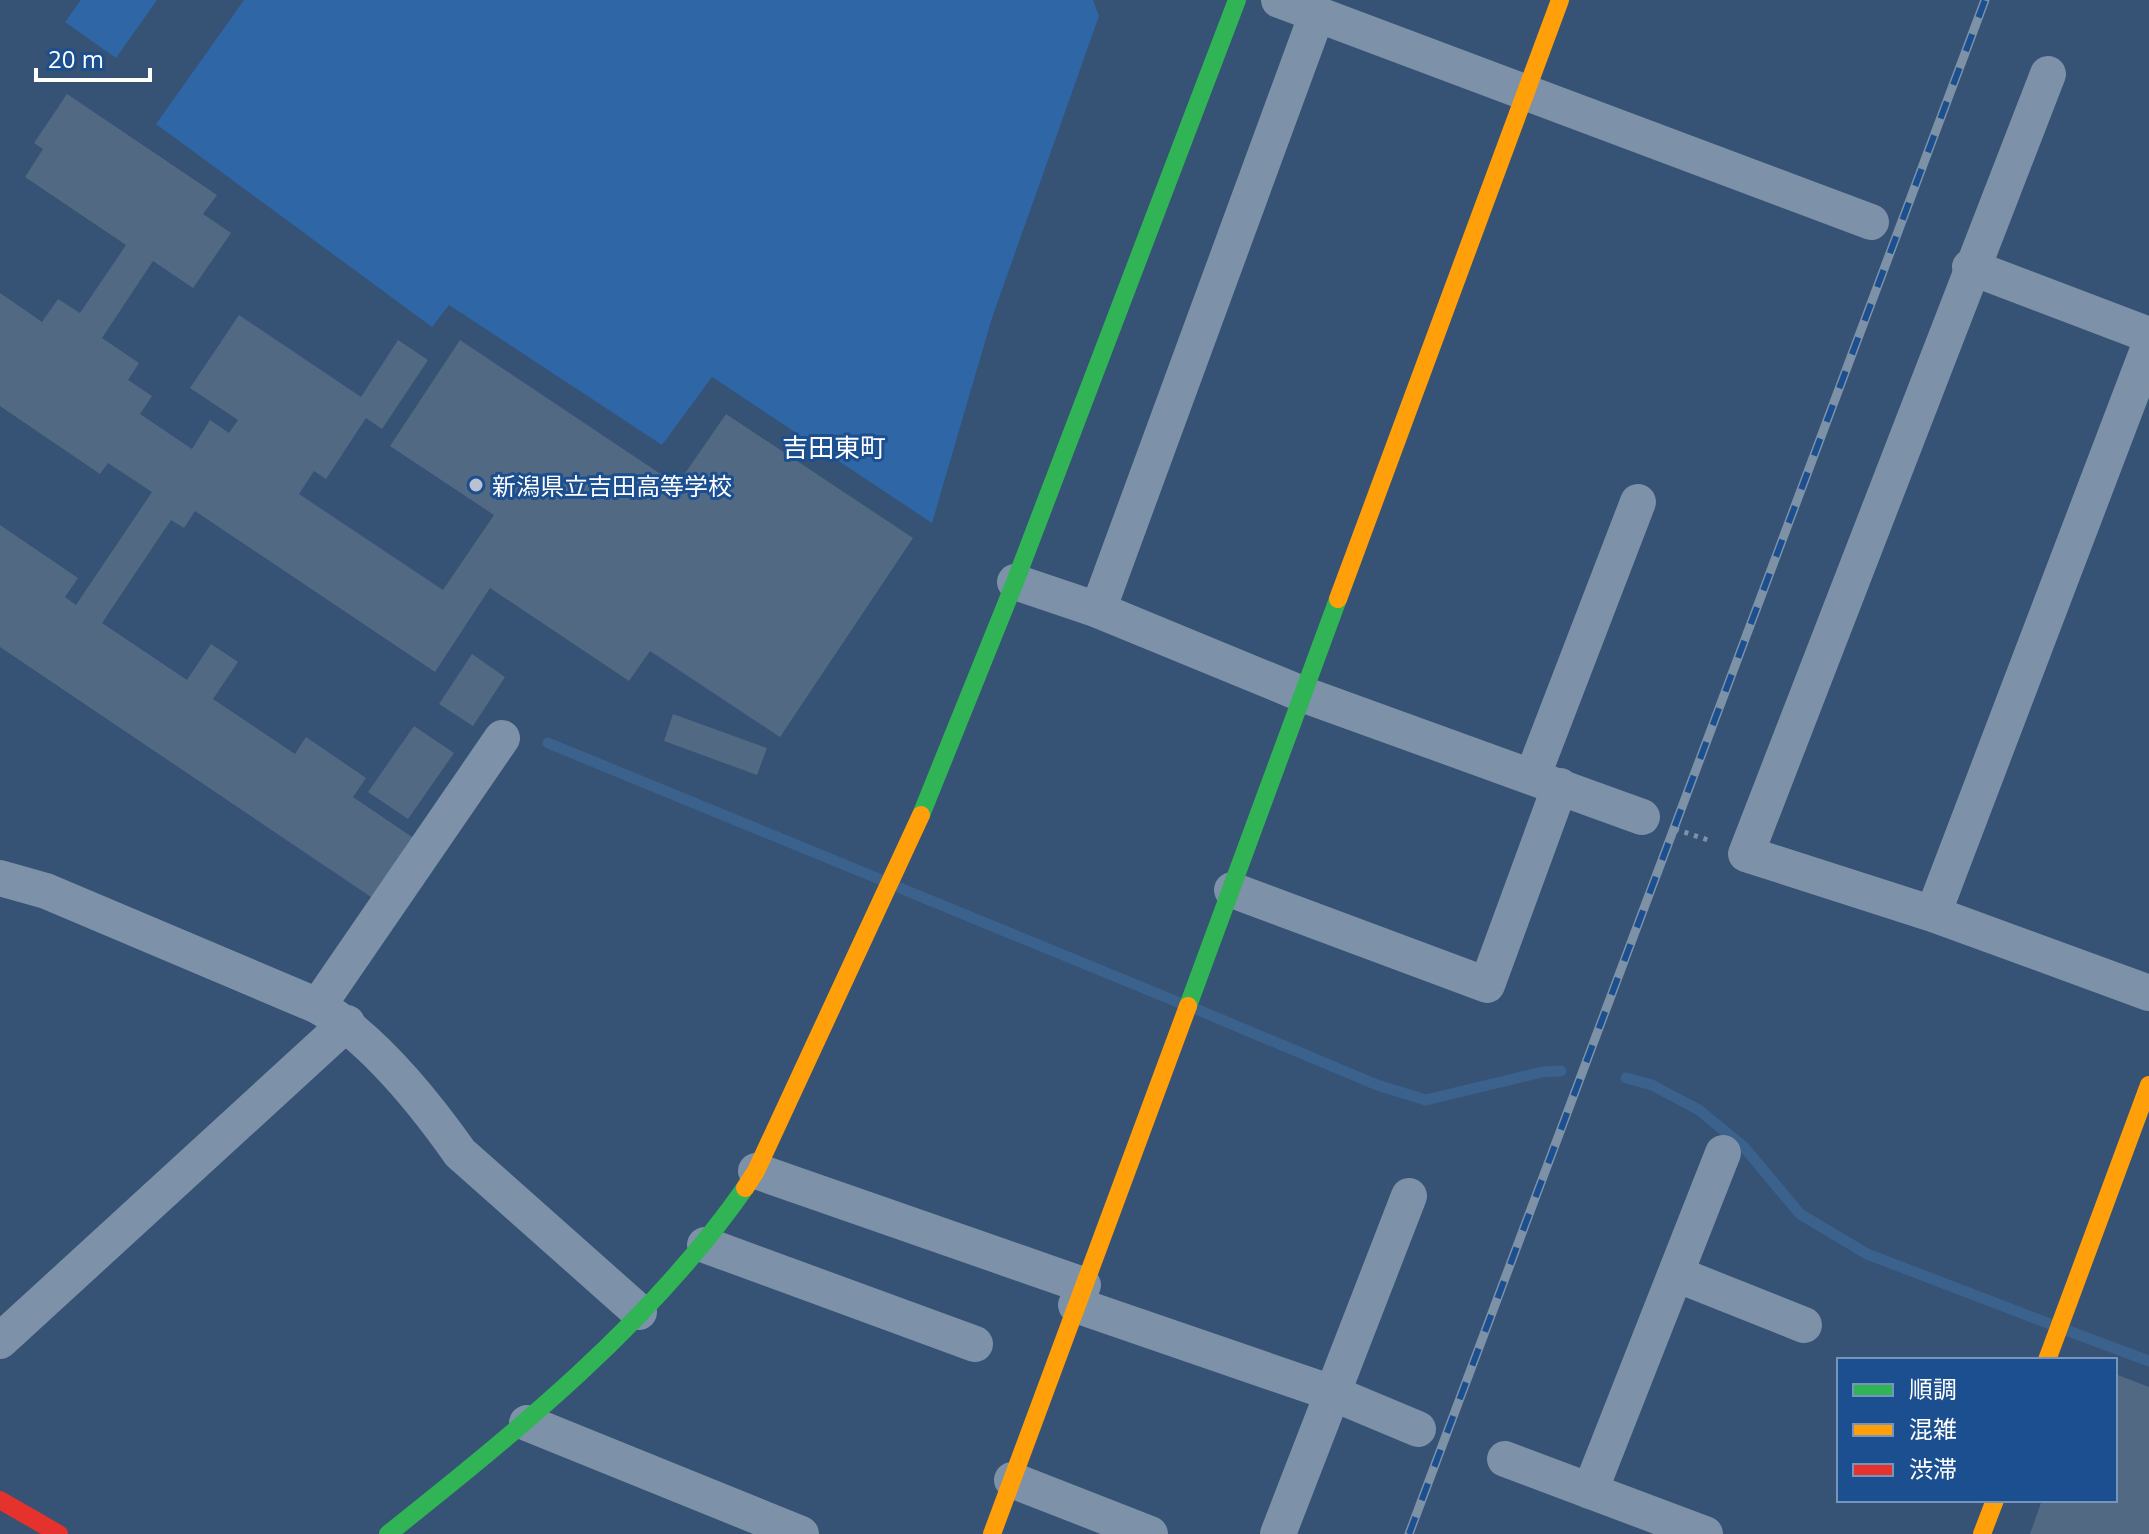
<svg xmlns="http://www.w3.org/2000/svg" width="2149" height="1534" font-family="'Open Sans','Noto Sans JP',sans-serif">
<rect width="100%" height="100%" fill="#365274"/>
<!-- green -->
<g fill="#2f66a5">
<path d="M81,0h76l-41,58 -51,-36z"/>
<path d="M244,0h849l6,16 -107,302 -60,205 -220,-146 -50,68 -213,-140 -17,22 -276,-203z"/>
</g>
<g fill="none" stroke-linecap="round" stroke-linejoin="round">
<!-- stream -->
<g stroke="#3b618d" stroke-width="11">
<path d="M548,743l336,138"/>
<path d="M900,888l280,115"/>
<path d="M1196,1009l181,76 49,15 116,-28 19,-1"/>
<path d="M1626,1078l26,7 47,25 45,37 56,67 67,40 183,70"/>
<path d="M2066,1330l83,31"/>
</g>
</g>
<!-- building -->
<g fill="#526984">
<path d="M67,94l150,101 -14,19 28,19 -38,55 -40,-27 -51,77 37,25 -11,17 24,16 -12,18 52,35 18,-29 19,13 9,-13 -48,-32 49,-73 122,82 37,-57 30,20 -46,69 -16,-11 -40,61 -12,-8 -15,23 144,96 51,-75 -104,-69 70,-106 217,145 49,-71 187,124 -133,199 -130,-86 -21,30 -139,-93 -55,84 -240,-161 -11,17 -13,-8 -69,103 85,57 24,-36 27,18 -25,37 82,55 11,-17 60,41 -13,19 62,42 -41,60 -374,-252v-122l78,53 -13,19 11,8 76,-113 -44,-29 -8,11 -100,-68v-113l42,29 16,-23 22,14 46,-68 -101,-68 18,-28 -9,-6z"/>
<path d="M472,654l33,23 -32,49 -34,-22z"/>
<path d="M673,714l94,34 -10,27 -93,-34z"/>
<path d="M414,726l40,27 -46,66 -40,-27z"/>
<path d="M2115,1374l34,13v147h-119l12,-34h73z"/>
</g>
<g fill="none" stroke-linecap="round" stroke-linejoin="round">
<!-- path -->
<path stroke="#7d92a8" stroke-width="5" stroke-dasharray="4 6" stroke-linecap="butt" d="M1675,829l36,12"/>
<!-- street -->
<g stroke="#7d92a8" stroke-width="36">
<path d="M1279,0l592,222"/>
<path d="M2048,74l-302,780 187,60 216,79"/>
<path d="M1970,267l179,68"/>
<path d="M1015,582l83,28 204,84 340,123"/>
<path d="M1098,610l219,-596"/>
<path d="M1533,775l105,-273"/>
<path d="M0,878l46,13 272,115c54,32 106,96 142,147l179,159"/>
<path d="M1232,890l255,95 73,-199"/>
<path d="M1933,914l216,-567"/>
<path d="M318,1006l184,-268"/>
<path d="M756,1171l327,114"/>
<path d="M705,1245l270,99"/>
<path d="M1676,1274l128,51"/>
<path d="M1076,1305l256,88 86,36"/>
<path d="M0,1341l347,-318"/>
<path d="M527,1423l274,111"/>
<path d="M1505,1459l200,75"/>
<path d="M1012,1480l138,54"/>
<path d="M1590,1491l133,-338"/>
<path d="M1278,1534l131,-338"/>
</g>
<!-- fast -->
<g stroke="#30b455" stroke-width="18">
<path d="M921,815l94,-233 222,-582"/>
<path d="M1188,1006l150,-407"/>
<path d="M388,1534c129,-103 262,-210 357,-346"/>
</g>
<!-- slow -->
<g stroke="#ff9f0a" stroke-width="18">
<path d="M1338,599l222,-599"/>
<path d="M745,1188l11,-17 165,-356"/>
<path d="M2047,1360l102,-275"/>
<path d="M992,1534l196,-528"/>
<path d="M1982,1534l13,-34"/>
</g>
<!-- jam -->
<path stroke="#e5322d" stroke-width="18" d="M0,1500l59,34"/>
<defs>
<path id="rail" d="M1409,1534l576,-1534"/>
</defs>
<!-- rail casing -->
<use href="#rail" stroke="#7e92a7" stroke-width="9"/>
<!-- rail -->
<use href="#rail" stroke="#1b4f8f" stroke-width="6" stroke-dasharray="18" stroke-linecap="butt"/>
</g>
<!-- markers -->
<circle fill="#b9c2ce" stroke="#1b4f8f" stroke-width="3" cx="476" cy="485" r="8"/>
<g text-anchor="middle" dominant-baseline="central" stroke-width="6" stroke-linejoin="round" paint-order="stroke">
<!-- poi labels -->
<g font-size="24" fill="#fff" stroke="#1b4f8f" text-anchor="start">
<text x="492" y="485">新潟県立吉田高等学校</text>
</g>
<!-- neighbourhood labels -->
<g font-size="26" fill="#fff" stroke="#1b4f8f">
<text x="834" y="447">吉田東町</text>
</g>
</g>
<!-- legend -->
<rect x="1837" y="1358" width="280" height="144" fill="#1b4f8f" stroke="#7695bc" stroke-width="2"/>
<rect x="1853" y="1384" width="40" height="12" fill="#30b455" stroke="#7695bc" stroke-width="2"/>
<text x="1909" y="1398" font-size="24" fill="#ffffff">順調</text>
<rect x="1853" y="1424" width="40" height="12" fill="#ff9f0a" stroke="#7695bc" stroke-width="2"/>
<text x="1909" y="1438" font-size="24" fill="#ffffff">混雑</text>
<rect x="1853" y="1464" width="40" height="12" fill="#e5322d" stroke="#7695bc" stroke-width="2"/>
<text x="1909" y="1478" font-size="24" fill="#ffffff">渋滞</text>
<!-- scale -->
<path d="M36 68v12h114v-12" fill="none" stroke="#ffffff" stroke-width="4"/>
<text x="48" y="68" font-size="24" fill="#ffffff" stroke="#1b4f8f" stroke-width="6" paint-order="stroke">20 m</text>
</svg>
